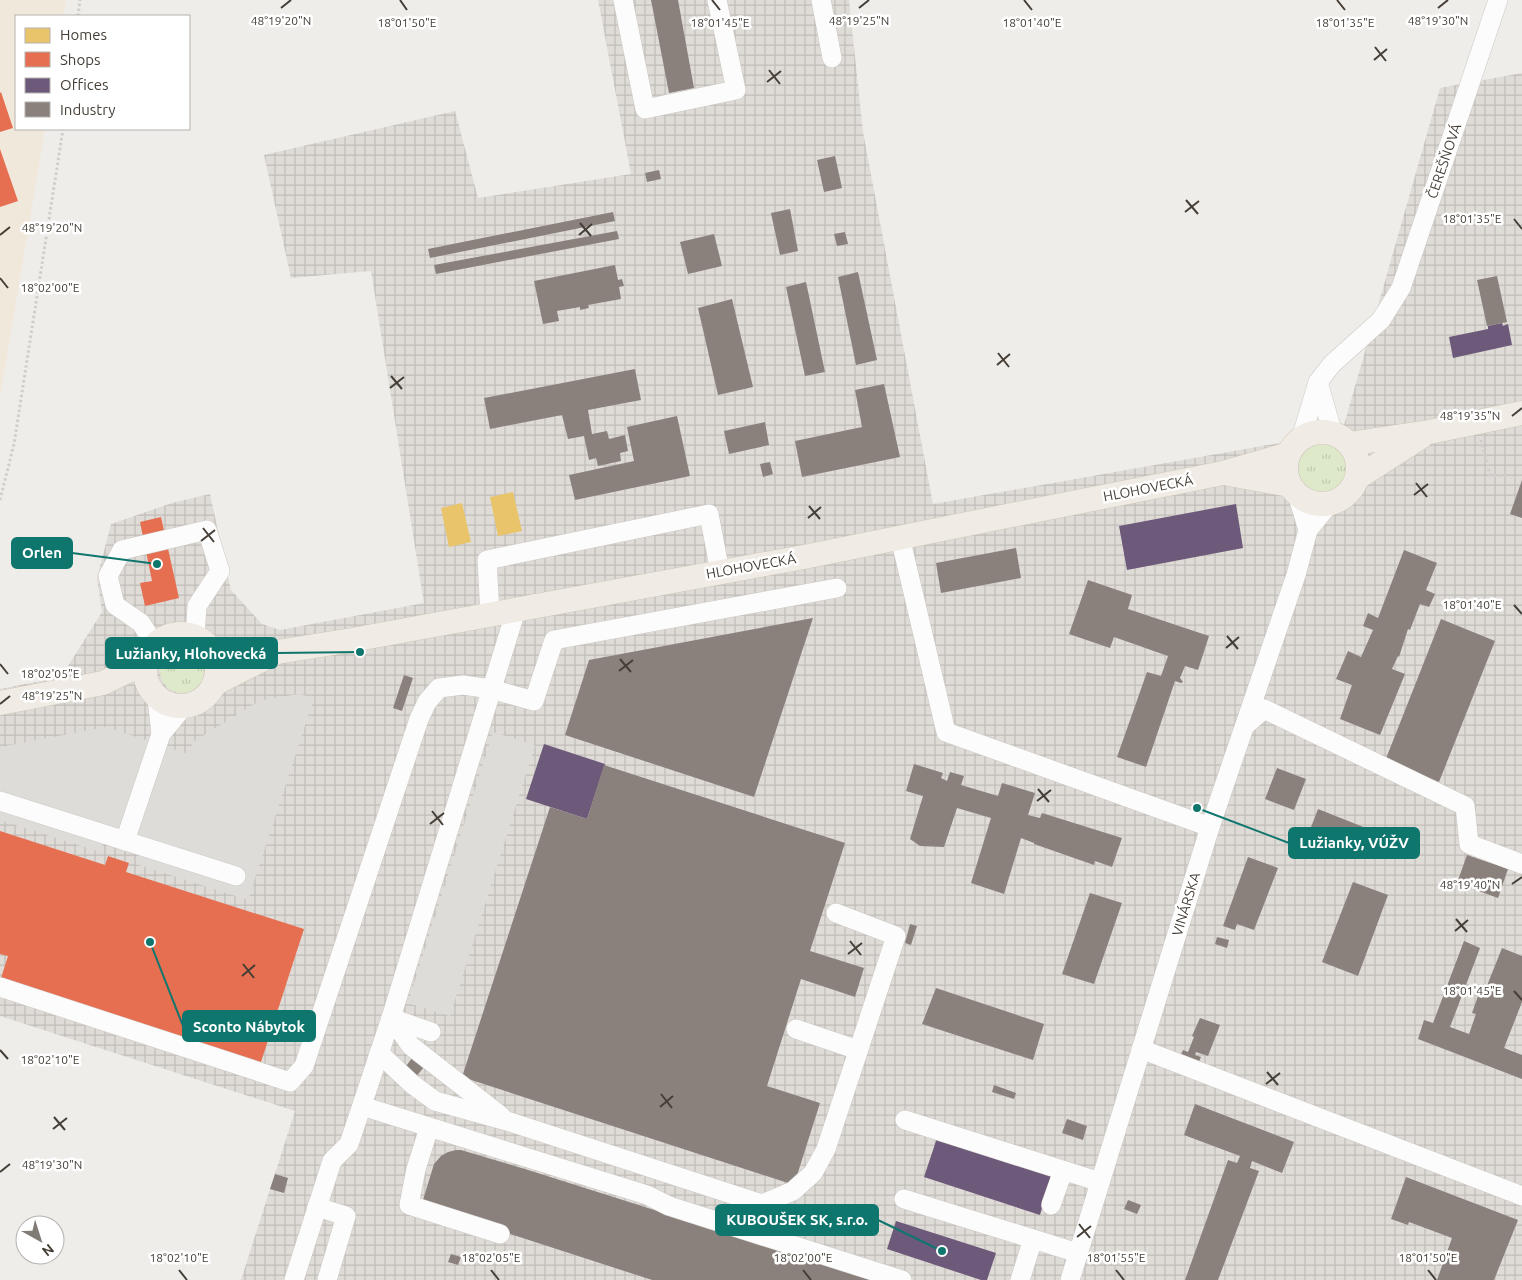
<svg xmlns="http://www.w3.org/2000/svg" width="1522" height="1280" font-family="Ubuntu,sans-serif">
<defs>
<pattern id="industrial-grid" width="8" height="8" patternUnits="userSpaceOnUse" patternTransform="scale(1.25)"><rect width="8" height="8" fill="#dfdcd7"/><path d="M0 4h8M4 0v8" fill="none" stroke="#c1beb9"/></pattern>
<pattern id="grass-tufts" width="24" height="20" patternUnits="userSpaceOnUse" patternTransform="scale(1.25)"><rect width="24" height="20" fill="#dee9ca"/><path d="M3 7l-1-3M5 7V3M7 7l1-3M15 17l-1-3M17 17v-4M19 17l1-3" fill="none" stroke="#c0c9ae"/></pattern>
</defs>
<rect width="100%" height="100%" fill="#efede9"/>
<!-- commercial -->
<path fill="#f1e8dc" d="M0,0h66l-3,16h-47v113h29l-45,270z"/>
<!-- industrial -->
<path fill="url(#industrial-grid)" d="M598,0h251l14,132 70,372 409,-72 98,-344 82,-15v1207h-1281l54,-169 -295,-95v-327l61,-12 41,-65 -5,-34 14,-54 61,-21 38,-9 21,96 31,34 18,6 144,-27 -53,-332 -80,7 -27,-123 191,-44 23,87 153,-24z"/>
<!-- grass -->
<g fill="url(#grass-tufts)">
<circle cx="1324" cy="468" r="25"/>
<circle cx="182" cy="671" r="22"/>
</g>
<!-- parking -->
<g fill="#dedcd9">
<path d="M299,694l15,4 -66,202 -112,-36 4,-10 -36,-12 -4,10 -100,-32v-73l106,-20 82,27 5,-12 61,-38 9,-4z"/>
<path d="M493,732l42,13 -85,271 -42,-13z"/>
</g>
<!-- homes -->
<g fill="#e9c46a">
<path d="M513,492l9,39 -24,5 -8,-39z"/>
<path d="M462,503l9,39 -22,5 -8,-39z"/>
</g>
<!-- shops -->
<g fill="#e76f51">
<path d="M1,92l12,36 -13,4v-39z"/>
<path d="M0,149l18,52 -18,6z"/>
<path d="M161,517l18,81 -34,8 -5,-23 12,-2 -12,-59z"/>
<path d="M0,831l105,34 3,-9 21,7 -3,9 178,57 -43,133 -260,-84 7,-22 -8,-2z"/>
</g>
<!-- offices -->
<g fill="#6d597a">
<path d="M1502,323l1,3 5,-2 4,21 -59,13 -4,-21 39,-8v-3z"/>
<path d="M1236,504l7,44 -116,22 -8,-44z"/>
<path d="M544,744l61,20 -18,55 -61,-20z"/>
<path d="M938,1135l115,36 -13,44 -116,-38z"/>
<path d="M896,1221l100,32 -9,27h-6l-94,-31z"/>
</g>
<!-- industry -->
<g fill="#8a817c">
<path d="M651,0h27l16,88 -25,5z"/>
<path d="M835,156l7,32 -18,4 -7,-32z"/>
<path d="M659,170l2,9 -14,3 -2,-9z"/>
<path d="M790,209l8,42 -18,4 -9,-42z"/>
<path d="M613,212l2,9 -185,37 -2,-9z"/>
<path d="M617,231l2,8 -183,35 -2,-9z"/>
<path d="M845,232l3,12 -11,2 -3,-12z"/>
<path d="M714,234l8,32 -34,8 -8,-32z"/>
<path d="M615,265l3,15 4,-1 2,7 -5,1 2,12 -33,6 1,3 -9,2v-3l-23,4 2,10 -16,3 -9,-43z"/>
<path d="M858,272l19,88 -21,5 -18,-88z"/>
<path d="M1497,276l10,46 -20,4 -10,-46z"/>
<path d="M806,282l19,90 -20,4 -19,-89z"/>
<path d="M732,299l21,88 -35,8 -20,-87z"/>
<path d="M635,369l6,31 -53,10 4,24 15,-3 2,8 16,-4 3,16 -8,2 1,8 -23,5 -2,-8 -7,2 -5,-24 -16,3 -6,-24 -72,14 -6,-31z"/>
<path d="M884,384l16,73 -98,20 -7,-36 67,-14 -7,-37z"/>
<path d="M677,416l13,60 -115,24 -6,-25 65,-14 -7,-34z"/>
<path d="M765,422l4,23 -40,9 -5,-23z"/>
<path d="M770,462l3,12 -10,3 -3,-13z"/>
<path d="M1522,480v38l-12,-4z"/>
<path d="M1016,548l5,30 -80,15 -5,-30z"/>
<path d="M1404,550l33,13 -11,27 9,4 -6,13 -9,-3 -10,26 -2,-1 -9,28 -1,-1 -6,13 13,5 -25,61 -40,-16 12,-34 -16,-6 12,-28 13,6 12,-27 -10,-4 5,-13 10,5z"/>
<path d="M1088,580l44,15 -4,14 81,27 -11,34 -13,-4 -5,12 3,4 -2,1 -6,-2 -29,86 -29,-10 30,-85 14,4 7,-20 -54,-19 -4,11 -41,-14z"/>
<path d="M813,618l-59,179 -189,-62 24,-75z"/>
<path d="M1441,619l54,22 -56,141 -54,-21z"/>
<path d="M404,675l9,3 -11,33 -9,-3z"/>
<path d="M914,764l29,9 -2,5 6,3 3,-9 14,4 -3,9 37,11 4,-13 33,10 -7,22 12,3 2,-5 80,25 -10,29 -17,-6 -1,4 -60,-21v-1l-13,-5 -17,56 -33,-11 20,-65 -34,-10 -13,39 -24,-1 -10,-7 13,-43 -17,-5z"/>
<path d="M604,765l241,78 -35,108 54,17 -9,29 -54,-18 -34,107 53,17 -26,82 -332,-108 88,-270 37,12z"/>
<path d="M1277,768l29,11 -12,31 -29,-11z"/>
<path d="M1318,809l53,21 -10,26 -53,-21z"/>
<path d="M1467,855l41,14 -10,29 -41,-15z"/>
<path d="M1248,857l30,11 -24,62 -17,-6 -2,6 -12,-4z"/>
<path d="M1353,882l35,13 -30,81 -36,-14z"/>
<path d="M1090,893l32,10 -28,81 -32,-10z"/>
<path d="M910,924l7,2 -6,19 -6,-2z"/>
<path d="M1217,937l12,3 -2,8 -12,-4z"/>
<path d="M1464,941l16,7 -30,79 19,7 7,-20 -4,-1 6,-17 4,2 20,-50 20,8v46l-18,46 18,7v24l-104,-40 6,-19 9,3z"/>
<path d="M936,988l108,36 -11,36 -111,-36z"/>
<path d="M1200,1018l20,7 -12,31 -12,-4 -1,3 6,2 -4,9 -18,-7 4,-9 5,2 6,-15 -2,-1z"/>
<path d="M412,1058l12,9 -9,11 -11,-9z"/>
<path d="M994,1085l22,8 -2,6 -22,-7z"/>
<path d="M1195,1104l99,38 -12,31 -30,-12 -2,7 9,3 -41,109h-33l43,-120 9,3 3,-7 -56,-21z"/>
<path d="M1067,1119l20,7 -4,14 -21,-7z"/>
<path d="M456,1150h5l64,19 287,91 82,20h-242l-148,-48 2,-6 -83,-26 11,-36 7,-8 7,-4z"/>
<path d="M275,1174l13,4 -4,15 -14,-4z"/>
<path d="M1406,1177l112,43 -24,60h-57l15,-42 -43,-16 -1,3 -17,-6z"/>
<path d="M1128,1200l13,5 -4,9 -13,-5z"/>
<path d="M451,1254l10,3 -3,8 -10,-3z"/>
</g>
<g fill="none" stroke-linecap="round" stroke-linejoin="round">
<defs>
<g id="minor">
<path d="M623,0l22,109 91,-19 -19,-90"/>
<path d="M821,0l11,58"/>
<path d="M1318,382l15,52"/>
<path d="M1301,439l17,-57 14,-18 49,-44 20,-32 97,-288"/>
<path d="M1297,494l11,36"/>
<path d="M900,537l46,195 264,95"/>
<path d="M490,614l-3,-54 222,-46 11,58"/>
<path d="M155,645l-14,-22 -26,-18 -7,-29 14,-26 85,-20 13,41 -23,35 -2,31"/>
<path d="M157,698l4,36"/>
<path d="M1246,725l18,-16 201,97 4,38 53,20"/>
<path d="M0,801l236,75"/>
<path d="M125,841l36,-107 23,-28"/>
<path d="M0,987l290,95 14,-16 115,-347 8,-17 12,-14 24,-3 28,4 43,12 20,-61 283,-52"/>
<path d="M391,1018l20,28 90,70"/>
<path d="M391,1018l40,14"/>
<path d="M796,1029l62,21"/>
<path d="M1141,1049l381,147"/>
<path d="M379,1053l33,31 23,17 72,20 255,83 31,-13 20,-18 13,-24 70,-213 -60,-23"/>
<path d="M362,1106l285,89 22,11 233,74"/>
<path d="M905,1120l195,62"/>
<path d="M429,1128l-13,41 -7,36 91,29"/>
<path d="M904,1199l174,54"/>
<path d="M1051,1205l12,-34"/>
<path d="M317,1207l29,9 -19,64"/>
<path d="M294,1280l38,-119 17,-17 42,-126 125,-408"/>
<path d="M1020,1280l13,-41"/>
<path d="M1070,1280l140,-453 86,-252 12,-45 22,-27"/>
</g>
<g id="major">
<circle cx="1322" cy="468" r="36"/>
<path d="M1349,444l80,-12 93,-19"/>
<path d="M1229,474l61,11"/>
<path d="M1357,478l64,-41"/>
<circle cx="181" cy="670" r="36"/>
<path d="M211,651l66,1 75,-12 457,-84 183,-37 231,-46 66,-19"/>
<path d="M214,684l61,-31"/>
<path d="M0,703l103,-20 43,-21"/>
</g>
</defs>
<!-- minor casing -->
<use href="#minor" stroke="#ccc9c5" stroke-width="20"/>
<!-- major casing -->
<use href="#major" stroke="#d0c8b8" stroke-width="25"/>
<!-- path -->
<g stroke="#d0cdcb" stroke-width="3" stroke-dasharray="2.5 2.5" stroke-linecap="butt">
<path d="M78,16l2,-16"/>
<path d="M1481,440l9,35 16,1"/>
<path d="M0,500l14,-56 49,-315"/>
</g>
<!-- minor -->
<use href="#minor" stroke="#fdfcfc" stroke-width="19"/>
<!-- major -->
<use href="#major" stroke="#f0ebe4" stroke-width="24"/>
</g>
<!-- ticks -->
<path fill="none" stroke="#453e36" stroke-width="2" d="M400,0l7,10M712,0l8,10M1024,0l8,10M1337,0l8,10M281,8l10,-8M859,8l10,-8M1438,8l10,-8M1375,47l11,14M1374,60l13,-11M769,70l11,14M767,82l14,-11M1186,200l12,14M1185,212l14,-11M1514,219l8,10M580,223l11,13M0,235l10,-8M579,235l13,-11M0,278l8,10M998,353l11,14M997,365l13,-11M391,376l11,13M390,388l14,-11M1512,416l10,-8M1416,483l11,14M1414,495l14,-11M809,506l11,13M808,518l13,-11M203,528l11,14M201,541l14,-11M1514,605l8,9M1227,636l11,13M1226,648l13,-11M620,659l11,13M0,664l8,10M619,671l14,-11M0,704l10,-8M1038,789l11,13M1037,801l14,-11M432,811l11,14M430,824l14,-11M1512,884l10,-7M1456,919l11,13M1455,931l13,-11M850,941l11,14M848,954l14,-11M243,964l11,14M242,976l13,-11M1514,991l8,9M0,1050l8,9M1267,1072l11,13M1266,1084l14,-11M661,1094l11,14M660,1107l13,-11M54,1117l11,13M53,1129l14,-11M0,1172l10,-8M1079,1224l11,14M1077,1237l14,-11M179,1270l8,10M491,1270l8,10M803,1270l8,10M1116,1270l8,10M1428,1270l8,10"/>
<g text-anchor="middle" dominant-baseline="central" stroke-width="5" stroke-linejoin="round" paint-order="stroke">
<!-- street labels -->
<g font-size="14" fill="#453e36" stroke="#fff">
<text transform="translate(1444 161) rotate(-71)">ČEREŠŇOVÁ</text>
<text transform="translate(1148 488) rotate(-11)">HLOHOVECKÁ</text>
<text transform="translate(751 566) rotate(-10)">HLOHOVECKÁ</text>
<text transform="translate(1186 904) rotate(-73)">VINÁRSKA</text>
</g>
</g>
<g font-size="12" text-anchor="middle" fill="#453e36" stroke="#fff" stroke-width="5" stroke-linejoin="round" paint-order="stroke">
<text x="281" y="25">48°19'20"N</text>
<text x="1438" y="25">48°19'30"N</text>
<text x="859" y="25">48°19'25"N</text>
<text x="720" y="27">18°01'45"E</text>
<text x="1345" y="27">18°01'35"E</text>
<text x="407" y="27">18°01'50"E</text>
<text x="1032" y="27">18°01'40"E</text>
<text x="1472" y="223">18°01'35"E</text>
<text x="52" y="232">48°19'20"N</text>
<text x="50" y="292">18°02'00"E</text>
<text x="1470" y="420">48°19'35"N</text>
<text x="1472" y="609">18°01'40"E</text>
<text x="50" y="678">18°02'05"E</text>
<text x="52" y="700">48°19'25"N</text>
<text x="1470" y="889">48°19'40"N</text>
<text x="1472" y="995">18°01'45"E</text>
<text x="50" y="1064">18°02'10"E</text>
<text x="52" y="1169">48°19'30"N</text>
<text x="179" y="1262">18°02'10"E</text>
<text x="491" y="1262">18°02'05"E</text>
<text x="803" y="1262">18°02'00"E</text>
<text x="1116" y="1262">18°01'55"E</text>
<text x="1428" y="1262">18°01'50"E</text>
</g>
<!-- callouts -->
<path fill="none" stroke="#0f766e" stroke-width="2" d="M157 564L72 553M360 652L277 653M1197 808L1289 843M150 942L183 1026M942 1251L878 1220"/>
<g fill="#0f766e" stroke="#fff" stroke-width="2">
<circle cx="157" cy="564" r="5"/>
<circle cx="360" cy="652" r="5"/>
<circle cx="1197" cy="808" r="5"/>
<circle cx="150" cy="942" r="5"/>
<circle cx="942" cy="1251" r="5"/>
</g>
<g fill="#0f766e" stroke="#0f766e" stroke-width="2">
<rect x="12" y="538" width="60" height="30" rx="5"/>
<rect x="106" y="638" width="171" height="30" rx="5"/>
<rect x="1289" y="828" width="130" height="30" rx="5"/>
<rect x="183" y="1011" width="132" height="30" rx="5"/>
<rect x="716" y="1205" width="162" height="30" rx="5"/>
</g>
<g font-size="15" text-anchor="middle" font-weight="bold" fill="#fff">
<text x="42" y="558">Orlen</text>
<text x="191" y="659">Lužianky, Hlohovecká</text>
<text x="1354" y="848">Lužianky, VÚŽV</text>
<text x="249" y="1032">Sconto Nábytok</text>
<text x="797" y="1225">KUBOUŠEK SK, s.r.o.</text>
</g>
<!-- legend -->
<rect x="15" y="15" width="175" height="115" fill="#ffffff" stroke="#b5b2af"/>
<rect x="25" y="28" width="25" height="15" fill="#e9c46a" stroke="#b5b2af"/>
<text x="60" y="40" font-size="15" fill="#453e36">Homes</text>
<rect x="25" y="52" width="25" height="15" fill="#e76f51" stroke="#b5b2af"/>
<text x="60" y="65" font-size="15" fill="#453e36">Shops</text>
<rect x="25" y="78" width="25" height="15" fill="#6d597a" stroke="#b5b2af"/>
<text x="60" y="90" font-size="15" fill="#453e36">Offices</text>
<rect x="25" y="102" width="25" height="15" fill="#8a817c" stroke="#b5b2af"/>
<text x="60" y="115" font-size="15" fill="#453e36">Industry</text>
<!-- north arrow -->
<g transform="translate(40 1240) rotate(141)"><circle r="24" fill="#ffffff" stroke="#b5b2af"/>
<path d="M0-4L9 19L0 12L-9 19Z" fill="#807b75"/>
<text y="-8" font-size="14" font-weight="bold" text-anchor="middle" fill="#453e36">N</text>
</g>
</svg>
